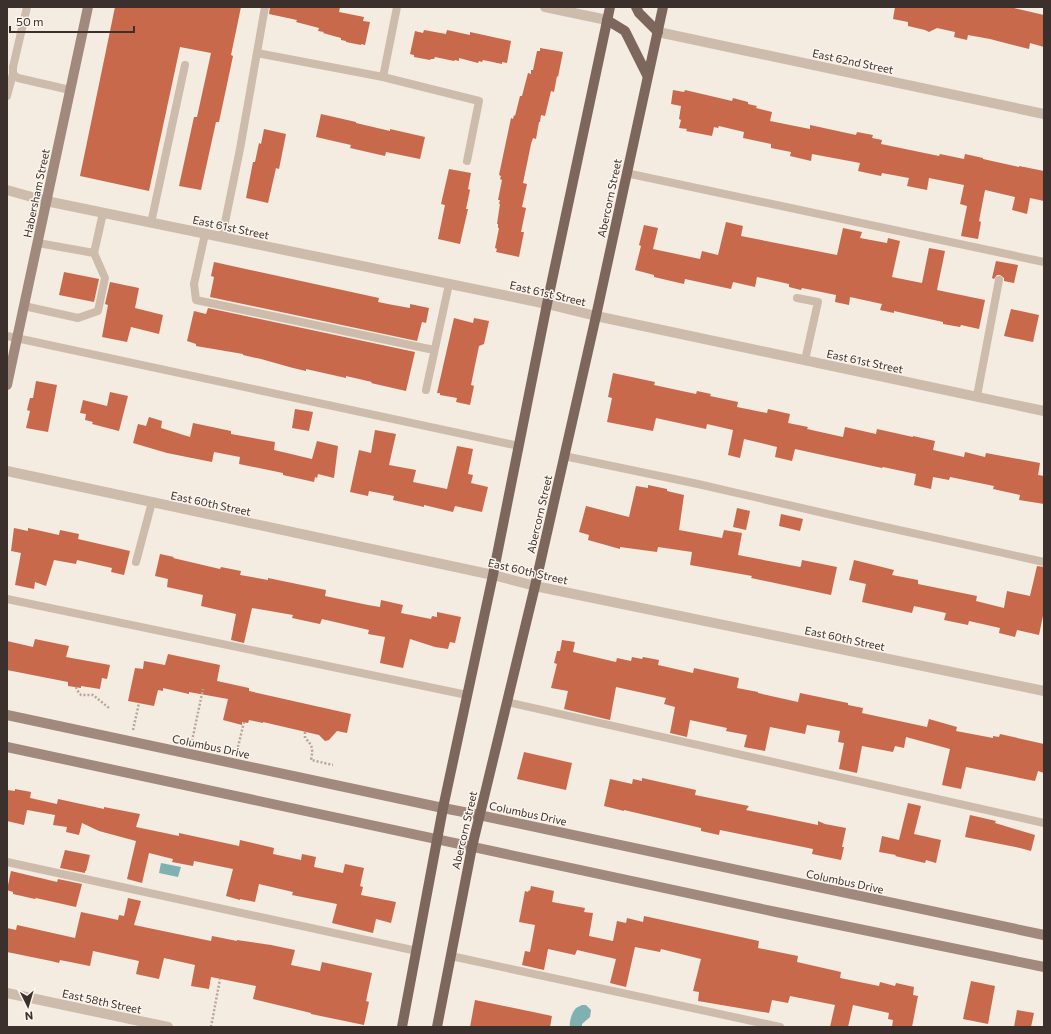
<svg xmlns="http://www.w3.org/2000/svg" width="1051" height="1034" font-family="Commissioner,sans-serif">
<rect width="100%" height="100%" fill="#f4ebe1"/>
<!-- water -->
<g fill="#7fb0b2">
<path d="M161,863l20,4 -3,10 -19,-4z"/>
<path d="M582,1005h4l5,5 -1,7 -8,7v3h-12c-1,-5 2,-15 6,-19 2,-1 4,-2 6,-3z"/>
</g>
<!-- building -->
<g fill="#c8694b">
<path d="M115,7h126l-10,48 2,1 -14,66h-3l-15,68 -22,-4 15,-69h3l14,-64 -31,-6 -31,144 -69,-15z"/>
<path d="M270,7h70l-1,5 25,5 -1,4 7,1 -5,23 -4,-1v1l-15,-3v-1l-5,-1v-2l-18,-5 1,-1 -6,-1 1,-3 -23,-6 1,-2 -28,-6z"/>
<path d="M895,7h115l34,8v32l-14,-4 -1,6 -39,-10 -22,-4 -1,5 -13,-3 1,-5 -18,-4 -8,4 -4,-2 -17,-4v-4l-15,-3z"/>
<path d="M424,30l22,4 1,-4 23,5v-3l41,9 -4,22 -5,-1v2l-19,-4 -1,2 -3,-1 -1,2 -19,-5v3l-4,-1 -1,1 -19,-4 -1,2h-3l-1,1 -16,-3v-2l-4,-1 5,-23 8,2z"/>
<path d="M540,48l23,4 -5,25 -1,-1 -3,16 -3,-1 -6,25 -4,-1 -1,7h-1l-3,17 -3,-1 -2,6 -8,39 4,1 -5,23 4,1 -5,24h3l-5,25 -23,-5 1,-3 -2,-1 4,-20h-1v-4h-1l3,-20h-1l1,-4h-2l4,-20 -2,-1 1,-3 -2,-1 12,-57 2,1 1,-4 1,1 5,-20h2l6,-23 3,1v-4h2l4,-19h3z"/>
<path d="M673,90l11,2 1,-2 47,11 1,-3 15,4v2l9,2 -1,2 16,4 -2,9 40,8v-4l46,10 1,-3 16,3 -1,3 10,2 -1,4 58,12 1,-2 24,5 1,-5 18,4v1l36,8v-1l25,5v30l-14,-3 -3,16 -15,-4 3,-13 -30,-7 -6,31 2,1 -3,17 -17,-3 6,-30 -7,-2 4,-19 -35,-7 -2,12 -20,-4 2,-8 -27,-5 -1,3 -23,-5 2,-8 -48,-9 -1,7 -21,-5 1,-4 -20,-4v-4l-28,-6 1,-6 -25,-6 -1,2 -4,-1 -2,9 -26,-5 1,-2 -8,-1 2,-8 -2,-1 2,-13 -10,-2z"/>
<path d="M321,114l35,8v1l34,8v-2l35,8 -5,22 -34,-7 -1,4 -35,-8 1,-3 -35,-8z"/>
<path d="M264,129l22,5 -7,35 -3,-1 -8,35 -22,-5 7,-36h2l4,-19 2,1z"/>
<path d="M449,169l22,4 -3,16 2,1 -4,19h2l-8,35 -22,-5 7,-34 -4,-1z"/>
<path d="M726,222l17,4 -2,10 96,19 6,-27 19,4 -2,6 27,5 1,-5 12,3 -8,36 30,6 7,-35 16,3 -8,39 48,10 -6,29 -18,-4 -1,2 -17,-3v-2l-49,-11v2l-14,-3 2,-6 -32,-7 -1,8 -14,-3 1,-7 -34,-7 -1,2 -12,-3v-3l-32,-7 -2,10 -22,-5 -2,7 -46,-10 -1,5 -30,-7v-2l-19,-5 6,-24 -2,-1 5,-20 14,3 -5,21 47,10 2,-8 16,4z"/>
<path d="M996,261l22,4 -4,18 -10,-2v-3l-4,-3h-3l-3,4 -2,-1z"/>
<path d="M214,262l165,36 -1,4 15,3 17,3v-4l19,4 -3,15 -4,-1 -5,19 -207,-44 4,-20 -3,-1z"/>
<path d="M64,272l35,7 -5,23 -35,-7z"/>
<path d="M110,282l29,6 -4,20 28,7 -4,19 -28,-7 -4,15 -25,-5 6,-32 -3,-1z"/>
<path d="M208,308l207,44 -9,39 -35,-8 1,-1 -26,-6v2l-40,-9v2l-13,-3 -32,-9 -18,-4v-1l-47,-8v-2l-9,-3 7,-30 12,3z"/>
<path d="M1011,309l28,6 -6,27 -29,-6z"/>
<path d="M454,318l19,5 1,-5 15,3 -5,23 -5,2 -5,24 -3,15 3,1 -4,19 -14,-3 1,-4 -17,-3v-2h-3z"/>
<path d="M613,373l42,9 -1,3 42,9 1,-3 14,3 -1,2 28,6 -1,5 30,6 1,-4 22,5 -2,9 20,4 -1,2 36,8 2,-10 31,7 1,-5 36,8v-1l22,5 -2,9 31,7 1,-5 20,5 1,-4 54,10 -2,12 6,1v28l-25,-4 1,-5 -27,-6 1,-3 -44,-9 -1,3 -16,-3 -2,12 -17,-4 2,-11 -33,-7 -1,1 -87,-19 -3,12 -17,-4 2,-10 -33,-8 -4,19 -12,-3 5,-25 -26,-6 -1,5 -50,-11 -3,13 -46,-9 5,-24 -4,-1z"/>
<path d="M36,381l21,4 -9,47 -22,-4 4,-17 -3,-1 3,-12h3z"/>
<path d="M110,392l18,4 -9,35 -27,-7 1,-2 -8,-2 1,-6 -6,-1 3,-13 24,6z"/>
<path d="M295,409l18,3 -4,19 -17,-3z"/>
<path d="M149,417l13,4 -1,7 29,9 3,-14 38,8v3l44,8 -1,8 38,9 5,-18 21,5 -4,32 -16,-4 -1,4 -2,-1 -1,5 -31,-7v-2l-44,-9 1,-7 -26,-5 -2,10 -45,-9 -34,-10 5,-19 8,2z"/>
<path d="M375,430l21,4 -7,31 27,5 -3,12 34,7 10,-43 16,3 -5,25 5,1 -2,8 17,4 -6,25 -27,-6 -2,6 -29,-7v2l-31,-7 1,-4 -25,-5 -1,5 -18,-4 9,-42 12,3z"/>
<path d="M648,485l19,4v2l17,4 -5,35 43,8 2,-8 18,3 -4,22 62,12 1,-1 1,-6 35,7 -6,28 -80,-17 1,-2 -62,-11 2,-13 -34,-5 -1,5 -37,-5v2l-32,-9 1,-5 -10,-3 7,-26 43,11 7,-31 12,2z"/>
<path d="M737,508l13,3 -4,19 -13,-3z"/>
<path d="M781,514l22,5 -3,12 -21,-5z"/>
<path d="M14,528l14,3v-3l31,7 1,-5 19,4 -1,5 52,12 -6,24 -13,-3 1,-4 -35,-8 -1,4 -22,-4 -8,26 -11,-4 -1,7 -19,-4 6,-32 -10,-2z"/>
<path d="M160,554l14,3 -1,1 47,11 1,-2 20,4 -1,4 28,5v-2l58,12 -1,6 43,9 12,2 1,-7 22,5 -2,8 30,6 1,-3 5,1v-5l24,5 -6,26 -5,-1 -2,7 -13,-2 -25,-8 -7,29 -23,-5 5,-26 -17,-3 1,-4 -47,-11 -2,5 -28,-6 1,-3 -41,-7 -8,35 -13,-3 5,-26 -35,-8 2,-11 -36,-8 1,-8 -13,-3z"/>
<path d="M854,560l40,10 -2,5 26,5v4l59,12 -1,5 28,7 3,-17 23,5 7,-30 7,1v44l-5,24 -22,-5 -2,7 -16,-4 1,-5 -31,-7 -1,4 -24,-5 2,-7 -32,-7 -2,7 -50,-11 4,-18 -17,-4z"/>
<path d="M35,639l34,7 -3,11 44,8 -3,14 -5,-1 -2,11 -19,-3v2l-13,-2v-4l-61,-12v-29l26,6z"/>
<path d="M562,640l13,2 -2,10 43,10 1,-4 14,3 1,-4 10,2 1,-2 16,3 -1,5 35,8 1,-5 45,10 -2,10 21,4v1l40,9 2,-9 48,10v2l15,3 -1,5 65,14 2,-8 28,8 -1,4 37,7v-2l6,1 1,-3 44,10v29l-6,-2 -3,10 -69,-14 -5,22 -19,-4 8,-36 -44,-12 -2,11 -9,-2 -2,6 -31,-6 -5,27 -18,-4 5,-26 -6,-1 2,-11 -33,-6 -2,9 -35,-7 -5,24 -21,-4 3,-12 -21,-4 1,-3 -37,-8 -3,17 -17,-4 5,-26 -11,-3 2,-6 -50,-11 -6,33 -46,-11 4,-18 -17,-3 6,-24 -3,-1 3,-12h3z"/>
<path d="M168,654l52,11 -3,16 32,7v3l102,23 -4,19 -10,-2 -8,9 -4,1 -6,-6 -56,-13v1l-14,-3 -1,3 -6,-1v3l-19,-5 5,-21 -39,-7v2l-26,-6v3l-5,-1 -4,16 -26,-5 7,-33 8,1 1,-8 21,4z"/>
<path d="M524,752l48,11 -6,27 -49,-11z"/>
<path d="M642,778l54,12 -1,5 54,11 -3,4 72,15v-4l7,3 21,4 -4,19h2l-3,13 -29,-6 1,-5 -93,-19 -1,5 -18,-4v-3l-77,-18v1l-20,-5 6,-27 22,5 1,-5 9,2z"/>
<path d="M15,789l16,3 -1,6 27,6 1,-5 46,10v-2l36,7 -4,13 43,9v-3l60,13 1,-6 34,8 -1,6 28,6 1,-6 14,3 -2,10 29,6 2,-9 19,4 -4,18 3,1 -2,8 35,7 -5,21 -15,-4 -3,14 -41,-10 5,-19 -45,-9 1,-3 -34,-8 -4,18 -15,-3v1l-14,-4 7,-27 -39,-8 -1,5 -21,-4 1,-3 -24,-6 -7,30 -15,-4 9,-38 -37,-10 -17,-8 -3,12 -13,-3 1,-5 -14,-2 2,-10 -28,-5 -3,15 -17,-4v-31l8,1z"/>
<path d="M908,803l13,3 -7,28 27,6 -5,23 -10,-3 -1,3 -30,-7 1,-1 -17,-3 3,-16 17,4z"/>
<path d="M970,815l26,6 -1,2 40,12 -4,16 -11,-3 -55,-11z"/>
<path d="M65,850l25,5 -4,16h-1v2l-25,-5z"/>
<path d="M11,871l46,11 1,-3 24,5 -6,23 -40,-9 -1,1 -22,-5v-2l-6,-2z"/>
<path d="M531,886l23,5 -2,11 33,6 -1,4 9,1 -4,23 24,5 4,-20 9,2 1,-5 16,4 1,-6 115,25 -1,7 40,8 -1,6 44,10 -1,6 39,8 1,-4 15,4 1,-3 18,4 -1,8 5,1 -6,31h-20l1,-7 -5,-1 1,-6 -36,-8 -5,22h-18l5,-22 -45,-9 -2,7 -16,-3 -3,13 -71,-12 1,-9 -6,-1 8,-32 -40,-10 -1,3 -25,-5 -9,40 -16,-4 6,-24 -39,-9 -2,5 -27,-6 -4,21 -22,-5 3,-14 5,1 5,-27 -16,-3 6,-31 3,1 1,-2 1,1z"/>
<path d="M128,898l13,3 -7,24 77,16 1,-5 25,5v-1l34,5 24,5 -4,15 29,6 2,-9 50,11 -6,28 3,1 -5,23 -53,-11v-1l-58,-14 3,-13 -45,-9 -2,12 -18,-3 4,-21 -31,-7 -5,21 -23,-5 3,-13 -46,-10 -3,15 -30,-6 -1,3 -8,-2 -44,-9v-24l9,2 1,-5 58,13 6,-26 37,8 1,-5 5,1z"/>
<path d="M971,981l24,5 -7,38 -25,-5z"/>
<path d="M475,1000l77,16 -2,11h-80z"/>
<path d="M1017,1010l17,3 -3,14h-17z"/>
</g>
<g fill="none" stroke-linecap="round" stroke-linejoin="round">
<!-- path -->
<g stroke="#b9a596" stroke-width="2.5" stroke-dasharray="2 2" stroke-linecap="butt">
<path d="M76,687l1,3 4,5h12l16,13"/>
<path d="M133,730l6,-27"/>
<path d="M305,732v6c8,8 8,11 6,22l22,5"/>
<path d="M192,741l11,-52"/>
<path d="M237,751l7,-29"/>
<path d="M211,1027l9,-48"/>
</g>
<!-- lane -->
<g stroke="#cdbbac" stroke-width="8">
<path d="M397,7l-14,70 96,24 -12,60"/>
<path d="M257,53l126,24"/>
<path d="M13,74l5,4 52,12"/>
<path d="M7,96l6,-22v-7l14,-60"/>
<path d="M626,173l418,89"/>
<path d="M151,223l34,-158"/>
<path d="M205,234l-11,50 2,16 238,50"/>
<path d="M222,237l18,-88 25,-142"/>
<path d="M38,243l56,10"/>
<path d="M797,298l21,4 -13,58"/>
<path d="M24,306l54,12 20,-7 7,-33 -11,-25 9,-40"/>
<path d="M7,336l512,110"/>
<path d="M426,390l23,-106"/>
<path d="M977,396l22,-116"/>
<path d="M564,456l134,28 160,37 186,41"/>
<path d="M136,562l16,-60"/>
<path d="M7,599l460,96"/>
<path d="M507,702l537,121"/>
<path d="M7,862l410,89"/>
<path d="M451,956l329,71"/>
</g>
<!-- street -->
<g stroke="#cdbbac" stroke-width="10">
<path d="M545,7l62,13"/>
<path d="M658,32l386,82"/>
<path d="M7,190l39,11 501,103 49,12 448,95"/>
<path d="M7,471l486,104 42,11 509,105"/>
<path d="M7,993l161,34"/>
</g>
<!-- secondary -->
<g stroke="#a18a7d" stroke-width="10">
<path d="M7,385l81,-378"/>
<path d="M7,715l436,93 36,7 565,120"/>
<path d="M7,747l769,165 268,55"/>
</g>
<!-- primary -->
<g stroke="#7d675c" stroke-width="10">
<path d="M636,7l3,6 19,19"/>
<path d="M607,20l18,11 22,44"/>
<path d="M402,1027l41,-219 50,-233 54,-271 63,-297"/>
<path d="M437,1027l35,-180 63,-261 61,-270 67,-309"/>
</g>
</g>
<g text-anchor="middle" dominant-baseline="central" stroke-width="3" stroke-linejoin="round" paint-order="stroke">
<!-- street labels -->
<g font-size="11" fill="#3b302b" stroke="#fbf5ee">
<text transform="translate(853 61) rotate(12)">East 62nd Street</text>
<text transform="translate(36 193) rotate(-78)">Habersham Street</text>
<text transform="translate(609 198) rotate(-78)">Abercorn Street</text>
<text transform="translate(231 227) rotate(12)">East 61st Street</text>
<text transform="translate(548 293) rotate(13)">East 61st Street</text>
<text transform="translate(865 361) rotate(12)">East 61st Street</text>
<text transform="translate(211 503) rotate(12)">East 60th Street</text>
<text transform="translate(539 514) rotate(-77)">Abercorn Street</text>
<text transform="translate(528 571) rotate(13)">East 60th Street</text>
<text transform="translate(845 638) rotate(12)">East 60th Street</text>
<text transform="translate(211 746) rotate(12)">Columbus Drive</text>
<text transform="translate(528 813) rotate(12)">Columbus Drive</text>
<text transform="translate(464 830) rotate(-77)">Abercorn Street</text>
<text transform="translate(845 881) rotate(12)">Columbus Drive</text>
<text transform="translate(102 1001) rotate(12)">East 58th Street</text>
</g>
</g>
<!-- border -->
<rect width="1051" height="1034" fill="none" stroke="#3b302b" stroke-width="16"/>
<!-- north arrow -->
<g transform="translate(28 1006) rotate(175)" stroke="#fbf5ee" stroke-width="3" paint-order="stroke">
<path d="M0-3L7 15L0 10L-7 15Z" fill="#3b302b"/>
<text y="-6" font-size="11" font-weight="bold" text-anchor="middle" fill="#3b302b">N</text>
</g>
<!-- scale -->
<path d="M10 26v6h124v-6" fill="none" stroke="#3b302b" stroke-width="2"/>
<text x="16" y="26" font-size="12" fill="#3b302b" stroke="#fbf5ee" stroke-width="3" paint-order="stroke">50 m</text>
</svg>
